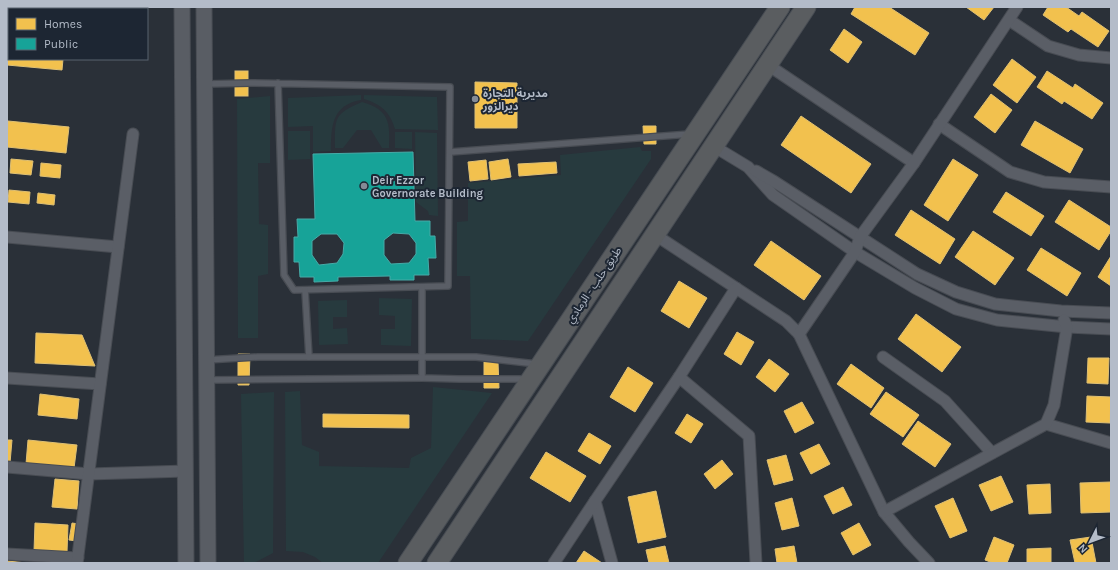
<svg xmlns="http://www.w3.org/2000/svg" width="1118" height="570" font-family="Karla,'Noto Sans Arabic',sans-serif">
<rect width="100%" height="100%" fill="#2a3038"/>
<!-- green -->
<g fill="#273a3e">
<path d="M361,95v5c-29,5 -30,26 -30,51l-18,1v-26l-25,1v-29z"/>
<path d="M364,95l73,2 1,33 -43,-1c-5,-17 -14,-25 -31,-30z"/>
<path d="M270,96v67h-12l1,61 9,1v49l-10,2v62h-20l-1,-239z"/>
<path d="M362,102c28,8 28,21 27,46h-7l-11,-18h-14l-14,18h-8c0,-29 -2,-34 27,-46z"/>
<path d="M288,131h22v28l-22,1z"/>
<path d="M395,132h17v17l-17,-1z"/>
<path d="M415,132l22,1 1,83 -9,-1 -1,-4 -12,-9z"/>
<path d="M640,147l2,4h9v8l-123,182 -57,-2 -1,-63h-13v-54l11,-1v-38l93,-8 -1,-20z"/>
<path d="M379,298l33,1 -1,47 -30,-1v-16h14v-13l-16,-1z"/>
<path d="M347,300v17h-14v12l14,-1 1,16 -29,1 -1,-44z"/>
<path d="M433,387l59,6 -114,170h-55l-8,-6 -12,-5 -17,-1 -1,-159 15,-1 2,54 17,7v14l90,2 2,-10 20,-10z"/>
<path d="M274,392l-1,161 -19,10h-10l-3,-169z"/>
</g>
<!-- homes -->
<g fill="#f2c14e" stroke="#dfc073">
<path d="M7,7h74v2h-72v4h-2z"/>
<path d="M855,7h34l40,26 -14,22 -64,-41z"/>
<path d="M966,7h28l-10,13z"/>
<path d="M1048,7h18l13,9 3,-4 27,19 -11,16 -27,-18 -3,3 -25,-17z"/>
<path d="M7,23h2v36h54l-1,11 -55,-5z"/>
<path d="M844,29l18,13 -14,21 -18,-13z"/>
<path d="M1012,59l24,18 -19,26 -24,-18z"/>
<rect x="235" y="71" width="13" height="25"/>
<path d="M1047,71l26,17 2,-4 28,19 -11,16 -28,-18 -2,3 -25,-17z"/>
<path d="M475,82l42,1v45h-42z"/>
<path d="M991,94l21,16 -17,23 -21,-16z"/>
<path d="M801,116l70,48 -20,29 -70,-48z"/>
<path d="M8,121l61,6 -3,26 -59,-6z"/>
<path d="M1035,121l48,28 -13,24 -49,-28z"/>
<path d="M643,126h13v18h-12z"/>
<path d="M11,159l22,2 -2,14 -21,-2z"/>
<path d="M508,159l3,18 -20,3 -2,-18z"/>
<path d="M953,159l25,16 -30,46 -24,-16z"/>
<path d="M486,160l2,19 -18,2 -2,-19z"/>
<path d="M556,162l1,11 -38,3 -1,-12z"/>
<path d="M41,163l20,2 -1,13 -20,-2z"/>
<path d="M9,190l21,2 -1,12 -21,-2z"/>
<path d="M1006,192l38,24 -13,20 -38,-24z"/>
<path d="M38,193l17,2 -1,10 -17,-2z"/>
<path d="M1069,200l42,27v4l-12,19 -44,-28z"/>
<path d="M911,210l44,29 -15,25 -45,-29z"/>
<path d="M973,231l41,27 -19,27 -40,-28z"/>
<path d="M771,241l50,35 -17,24 -50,-35z"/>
<path d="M1041,248l40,25 -14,23 -40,-26z"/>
<path d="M1111,256v30l-13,-9z"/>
<path d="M679,281l28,17 -18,30 -28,-17z"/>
<path d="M916,314l45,33 -19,25 -44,-33z"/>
<path d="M737,332l17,10 -13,23 -17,-11z"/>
<path d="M36,333l46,2 13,31 -60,-3z"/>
<path d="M238,354h12l-1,31h-11z"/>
<path d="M1088,358h21l-1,26 -21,-1z"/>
<path d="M769,359l20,15 -14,18 -19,-15z"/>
<path d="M484,362h14l1,26h-15z"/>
<path d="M851,364l33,24 -13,20 -34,-24z"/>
<path d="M628,367l25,16 -18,29 -25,-15z"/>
<path d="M886,392l33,23 -16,22 -33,-23z"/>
<path d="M40,394l39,5 -2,20 -39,-4z"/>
<path d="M1087,396l24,1 -1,26 -24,-1z"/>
<path d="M802,402l12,21 -19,10 -11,-22z"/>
<path d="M323,414l86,1v13l-86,-1z"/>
<path d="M687,414l16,10 -12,19 -16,-10z"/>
<path d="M918,421l33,23 -16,23 -33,-23z"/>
<path d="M589,433l22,13 -11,18 -22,-13z"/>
<path d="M7,440h5l-2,23 -3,-1z"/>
<path d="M28,440l49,5 -3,23 -48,-4z"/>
<path d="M819,444l11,20 -19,10 -11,-21z"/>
<path d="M546,452l40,24 -16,26 -40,-24z"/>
<path d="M786,455l7,25 -19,5 -7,-25z"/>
<path d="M722,460l11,14 -18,15 -11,-15z"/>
<path d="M1001,476l12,26 -22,9 -12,-26z"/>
<path d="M55,479l24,2 -2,28 -25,-2z"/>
<path d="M1111,482v30l-30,1 -1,-30z"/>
<path d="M1050,484l1,29 -22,1 -2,-29z"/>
<path d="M843,487l9,18 -19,9 -9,-18z"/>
<path d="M656,491l10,46 -28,6 -10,-46z"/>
<path d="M792,498l7,28 -17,4 -7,-27z"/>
<path d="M953,498l14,33 -17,7 -15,-32z"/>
<path d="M35,523l33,2 -1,27 -33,-1z"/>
<path d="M72,523l7,1 -2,17 -8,-1z"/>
<path d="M859,523l12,22 -18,10 -12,-22z"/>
<path d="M994,537l20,8 -7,18h-14l-8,-3z"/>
<path d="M1091,537l5,26h-21l-5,-23z"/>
<path d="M665,546l4,17h-20l-3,-13z"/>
<path d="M794,546l3,17h-20l-2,-14z"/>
<path d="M1051,548v15h-24v-14z"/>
<path d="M584,551l18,12h-26z"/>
<path d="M7,561l20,2h-20z"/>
</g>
<!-- public -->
<path fill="#17a398" stroke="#46aaa7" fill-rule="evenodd" d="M413,152l2,69h15v15h5l1,22h-8l1,17h-15v5h-24v-4l-52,1v4l-24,1v-5h-14l-1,-15h-5v-25h4l-1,-18h18l-2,-65zM393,233l16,1 7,9v11l-7,9 -18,1 -7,-9v-15zM321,234h16l7,9 -1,11 -6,9 -18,2 -7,-10v-14z"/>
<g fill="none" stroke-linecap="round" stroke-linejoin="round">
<defs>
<g id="lane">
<path d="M206,84l45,-1 199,4 -2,199 -154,4 -10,-15 -6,-192"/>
<path d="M450,152l240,-18"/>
<path d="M422,287v91l37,1h68"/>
<path d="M305,290l4,67"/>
<path d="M206,360l52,-3h218l61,7"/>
<path d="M207,380l215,-2"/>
</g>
<g id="street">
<path d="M1009,20l39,26 31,9 32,3"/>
<path d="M768,65l146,98"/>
<path d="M939,124l71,48 34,10 67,5"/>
<path d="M715,147l33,20 25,28 82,57 60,36 41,21 41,11 70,7 44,2"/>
<path d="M756,171l19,11 142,92 39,18 39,12 66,7 50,2"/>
<path d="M654,234l132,87 13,13 85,178 25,30 20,21"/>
<path d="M7,237l111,10"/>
<path d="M799,334l56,-82 5,-15 54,-74 103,-156"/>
<path d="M883,357l62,44 47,52"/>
<path d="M679,377l70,59 7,127"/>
<path d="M7,378l93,6"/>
<path d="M1046,424l65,19"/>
<path d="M7,467l82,7 97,-3"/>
<path d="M595,501l17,62"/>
<path d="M884,512l162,-88 8,-19 13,-78 -3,-7"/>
<path d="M7,554l71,4"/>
<path d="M77,563l56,-429"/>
<path d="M554,563l41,-62 84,-124 57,-89"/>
</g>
<g id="secondary">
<path d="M182,7l4,556"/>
<path d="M204,7l4,556"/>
</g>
<g id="highway">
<path d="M408,563l372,-556"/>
<path d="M437,563c123,-186 246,-371 369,-556"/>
</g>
</defs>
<!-- lane casing -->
<use href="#lane" stroke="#484c53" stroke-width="8"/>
<!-- street casing -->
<use href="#street" stroke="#484c53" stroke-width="13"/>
<!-- secondary casing -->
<use href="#secondary" stroke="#484c53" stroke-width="17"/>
<!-- highway casing -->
<use href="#highway" stroke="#474c53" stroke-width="21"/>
<!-- lane -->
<use href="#lane" stroke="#5a5e66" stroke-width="5.5"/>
<!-- street -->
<use href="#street" stroke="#5a5e66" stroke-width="11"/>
<!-- secondary -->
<use href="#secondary" stroke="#595d64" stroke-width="15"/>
<!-- highway -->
<use href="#highway" stroke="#5a5d60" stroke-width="19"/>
</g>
<!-- markers -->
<g fill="#848b96" stroke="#1d2633" stroke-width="1.5">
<circle cx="475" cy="99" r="4"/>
<circle cx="364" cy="186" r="4"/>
</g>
<g text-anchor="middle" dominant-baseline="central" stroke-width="4" stroke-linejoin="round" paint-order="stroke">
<!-- poi labels -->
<g font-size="11" font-weight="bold" fill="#b4bcc9" stroke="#1d2633" text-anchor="start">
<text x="483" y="93">مديرية التجارة<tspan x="483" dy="13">ديرالزور</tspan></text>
<text x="372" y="180">Deir Ezzor<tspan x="372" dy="13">Governorate Building</tspan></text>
</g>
<!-- street labels -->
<g font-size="11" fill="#b4bcc9" stroke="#1d2633">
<text transform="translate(594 285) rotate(-56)">طريق حلب - الرمادي</text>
</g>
</g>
<!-- border -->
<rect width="1118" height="570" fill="none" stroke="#b4bcc9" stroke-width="16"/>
<!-- legend -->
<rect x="8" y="8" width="140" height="52" fill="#1d2633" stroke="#59626f"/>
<rect x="16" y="18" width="20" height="12" fill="#f2c14e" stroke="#59626f"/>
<text x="44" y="28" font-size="12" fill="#b4bcc9">Homes</text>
<rect x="16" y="38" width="20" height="12" fill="#17a398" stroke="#59626f"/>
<text x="44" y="48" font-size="12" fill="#b4bcc9">Public</text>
<!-- north arrow -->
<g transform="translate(1090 542) rotate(228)" stroke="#1d2633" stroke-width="3" paint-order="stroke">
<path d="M0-3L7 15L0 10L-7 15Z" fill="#b4bcc9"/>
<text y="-6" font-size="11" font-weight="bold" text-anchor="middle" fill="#b4bcc9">N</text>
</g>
</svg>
